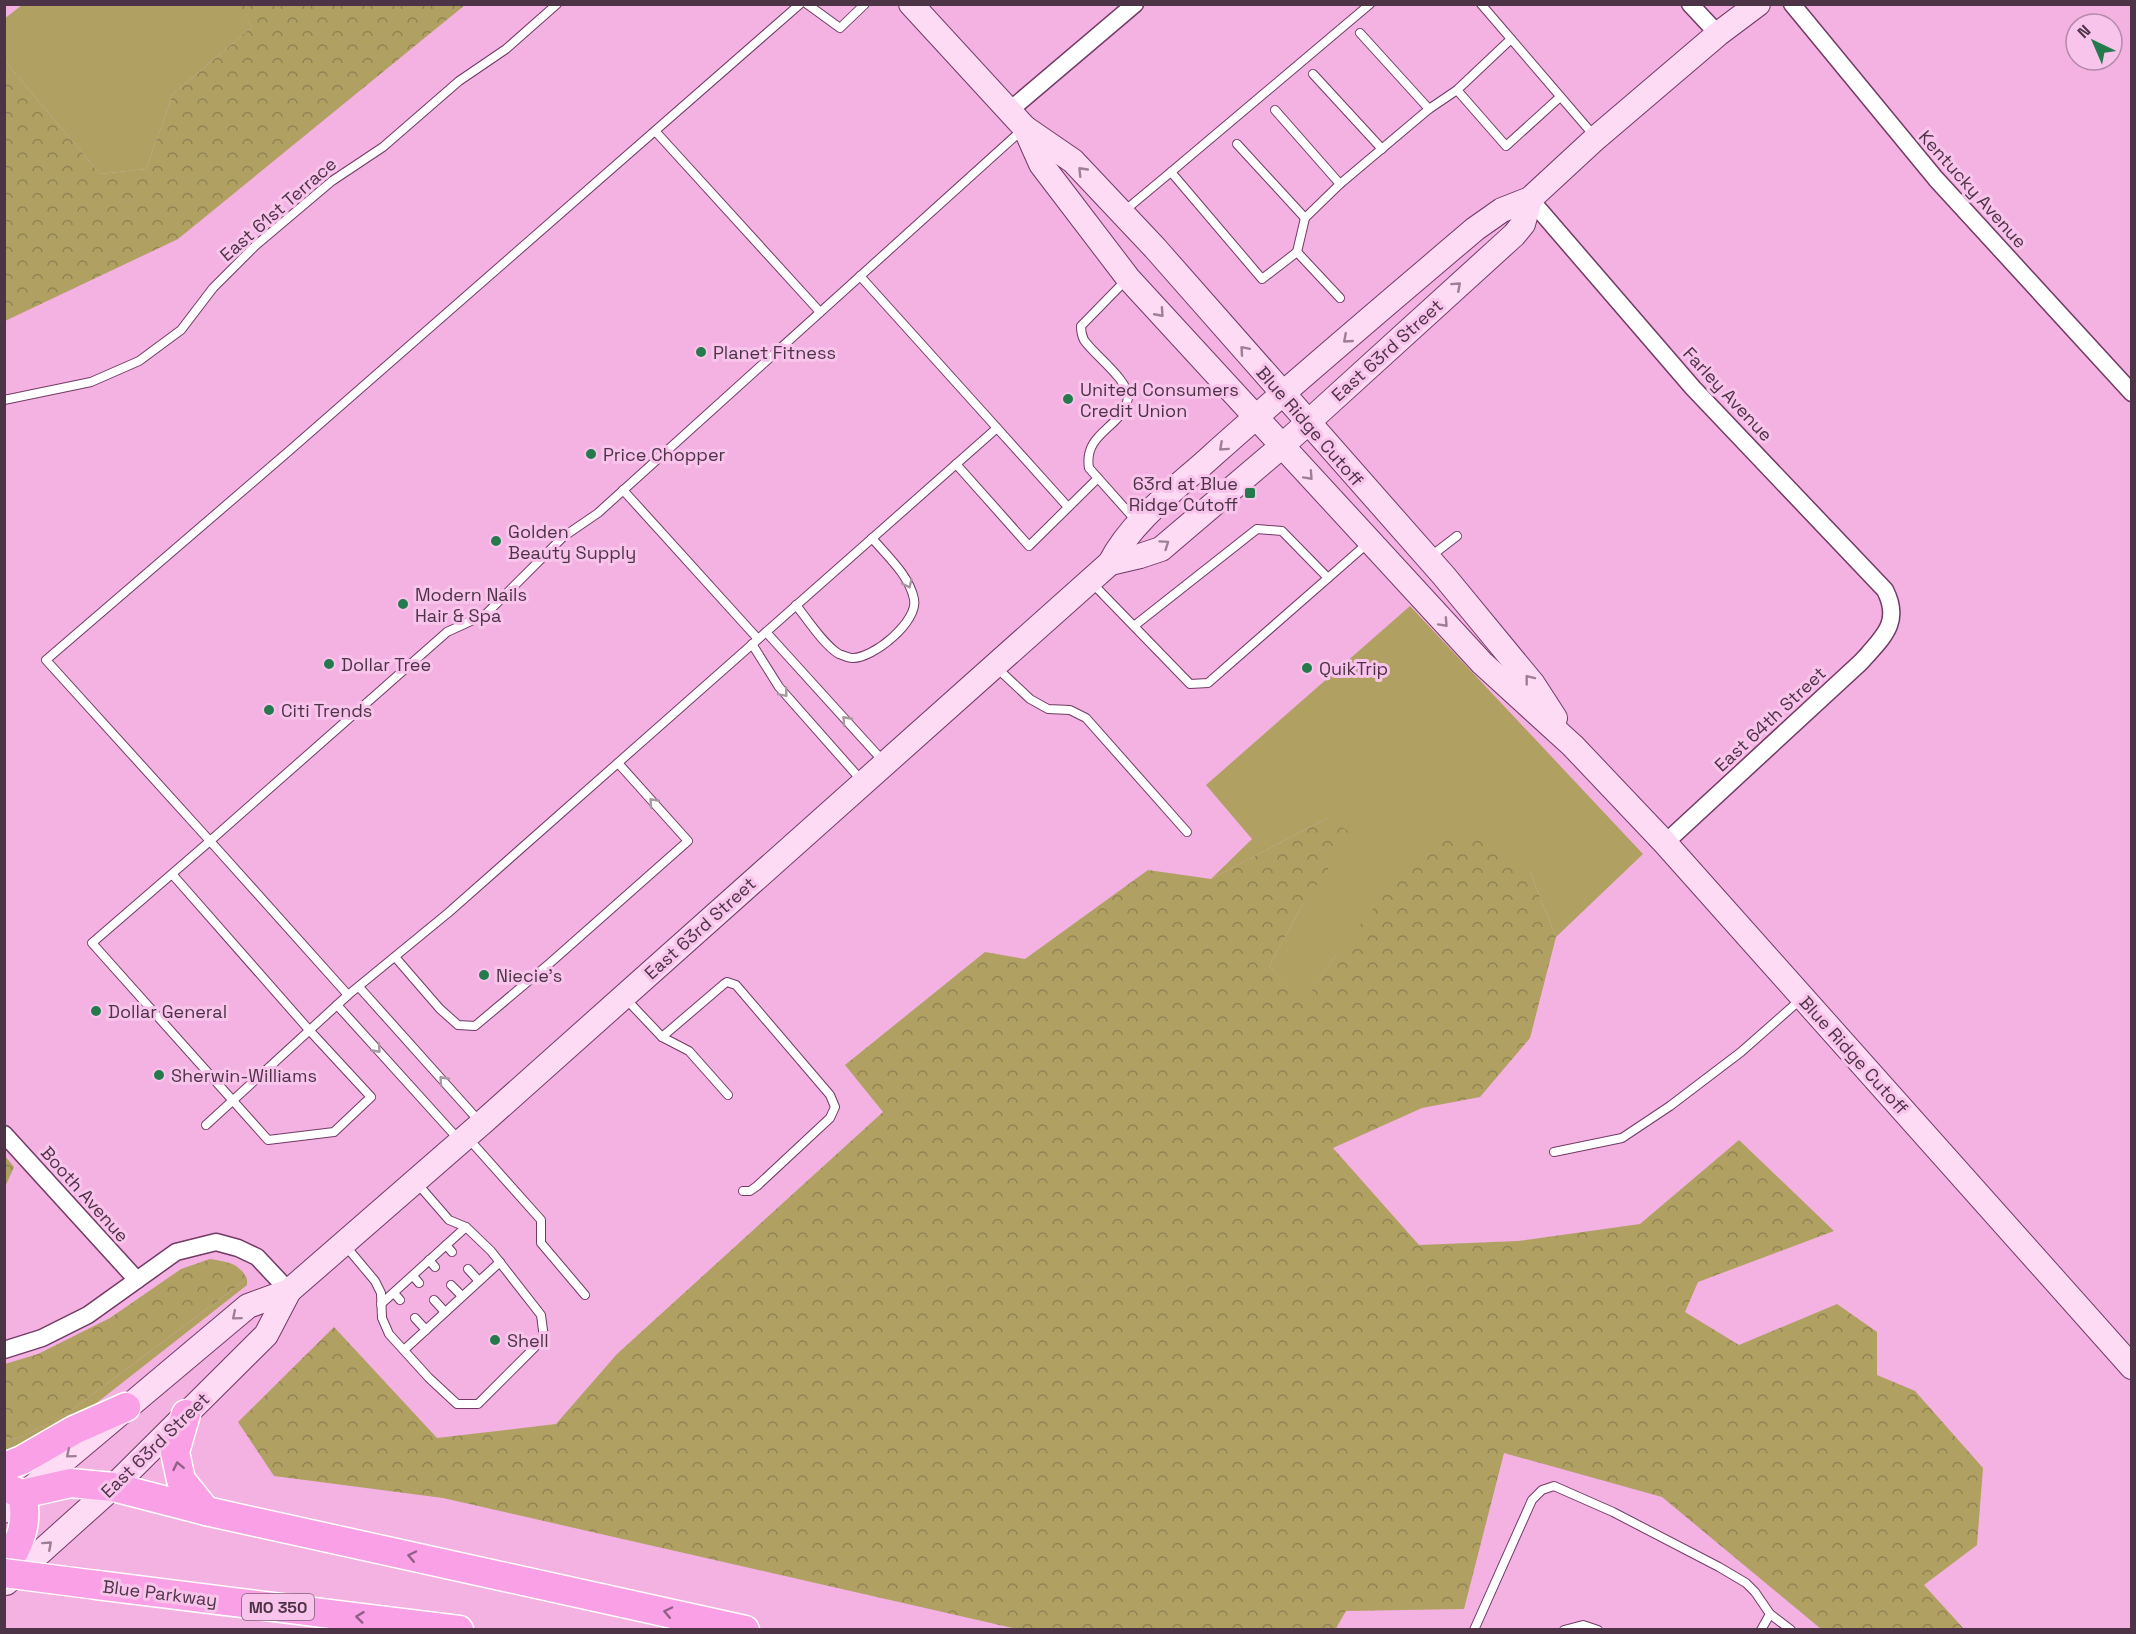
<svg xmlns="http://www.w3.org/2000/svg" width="2136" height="1634" font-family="'Space Grotesk',sans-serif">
<defs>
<pattern id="forest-crowns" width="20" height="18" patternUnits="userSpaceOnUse" patternTransform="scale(1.5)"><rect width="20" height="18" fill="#b0a062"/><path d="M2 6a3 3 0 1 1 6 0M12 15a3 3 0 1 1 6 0" fill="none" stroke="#918353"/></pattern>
</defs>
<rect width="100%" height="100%" fill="#f3b2e2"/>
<!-- grass -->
<g fill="#b0a062">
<path d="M239,4l13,23 -79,67 -27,75 -46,5 -95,-113 -1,-42 18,-14z"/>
<path d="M1410,606l233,248 -87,83 -26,-65 -194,83 -33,49 -34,-38 34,-62 24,-86 -116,61 41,-40 -46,-54z"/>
<path d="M247,1279v6l-171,134 -71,36v-16l14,-1 43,-21z"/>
</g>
<!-- forest -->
<g fill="url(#forest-crowns)">
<path d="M239,5h226l-287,234 -173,82v-260l95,113 46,-5 27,-75 79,-67z"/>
<path d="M1327,818l26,16 -50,70 -34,62 34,37 33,-48 88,-110 53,-15 53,42 26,65 -26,101 -50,59 -58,11 -89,40 86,97 99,-4 122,-17 99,-84 95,91 -136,51 -13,30 54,33 98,-41 40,28v43l38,16 68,77 -6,77 -53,40 40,44h-143l-159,-132 -158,-44 -40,156 -118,2 -11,19 -318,-1 -574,-131 -169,-22 -36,-54 96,-95 103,111 119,-14 61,-70 266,-242 -38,-47 140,-113 40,7 123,-89 63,9z"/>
<path d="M5,1156l9,11 -9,20z"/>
<path d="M210,1259c16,3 29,3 37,20l-185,138 -43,21 -14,1v-75l33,-10 72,-36 71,-49z"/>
</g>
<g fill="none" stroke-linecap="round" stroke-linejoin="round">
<defs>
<g id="service">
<path d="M807,4l33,24 25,-24"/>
<path d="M1481,4l115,134"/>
<path d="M1360,33l69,76"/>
<path d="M1511,39l-54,51 49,56 54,-49"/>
<path d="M1313,74l69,75"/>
<path d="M1275,110l65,74"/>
<path d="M656,132l164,180"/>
<path d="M1237,144l68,74"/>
<path d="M1171,172l199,-168"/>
<path d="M1123,212l48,-40 91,107 35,-27 43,46"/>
<path d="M1297,252l8,-34 35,-34 89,-75 28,-19"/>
<path d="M1126,280l-45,46c0,4 1,10 3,14 9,14 46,41 44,58 -5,30 -45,34 -39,70l49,55"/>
<path d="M4,400l87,-18 48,-21 42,-31 32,-42 42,-42 77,-65 51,-34 76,-66 47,-32 51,-45"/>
<path d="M997,428l71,79"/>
<path d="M956,464l73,82 69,-68"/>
<path d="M623,490l135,149"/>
<path d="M1431,556l26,-20"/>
<path d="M1092,583l98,101 18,-1 160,-140"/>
<path d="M796,605c11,14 28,40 43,49 3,1 10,4 13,4 21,1 67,-37 62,-59 -5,-24 -27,-43 -42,-61"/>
<path d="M1134,626l123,-97 25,2 46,47"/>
<path d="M766,632l117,129"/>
<path d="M752,644l27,43 83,94"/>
<path d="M997,668l33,31 18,10 22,1 16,8 101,114"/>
<path d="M172,874l138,157 61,66 -37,35 -66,8 -176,-197c39,-34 79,-68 118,-102l-164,-181 243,-209 511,-447"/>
<path d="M395,957l45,52 18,16 17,1 75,-63 138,-122 -70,-78"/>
<path d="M359,987l120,134"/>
<path d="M348,995l-138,-154 237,-209 39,-18 77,-77 35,-24 425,-384"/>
<path d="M626,999l36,38 27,14 39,44"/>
<path d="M337,1005l123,136"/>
<path d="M662,1037l62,-53 3,-2 9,3 94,110 5,12 -5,11 -73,68 -7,5h-7"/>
<path d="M206,1125l142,-130 100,-82 549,-485 -137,-152"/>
<path d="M467,1137l74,83v23l44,52"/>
<path d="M1554,1152l68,-14 48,-32 71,-54 59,-52"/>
<path d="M344,1244l31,37 6,12 1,25 7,16 40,44 28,26h21l66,-66 -3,-23 -50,-64 -25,-24 -17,-7 -33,-38"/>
<path d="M446,1245l6,7"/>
<path d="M429,1260l6,7"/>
<path d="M468,1269l11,12"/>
<path d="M413,1276l6,7"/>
<path d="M451,1285l11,11"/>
<path d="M394,1293l6,7"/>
<path d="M434,1300l11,12"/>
<path d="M381,1304l85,-77"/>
<path d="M415,1318l11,12"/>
<path d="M404,1350l96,-88"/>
<path d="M1770,1614l21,16"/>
<path d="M1474,1630l58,-130 10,-10 12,-4 59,26 106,55 27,16 9,9 15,22 -9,16"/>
<path d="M1564,1630l19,-5 15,5"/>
</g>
<g id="minor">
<path d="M1690,4l28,30"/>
<path d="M1792,4l144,175 196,214"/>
<path d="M1009,111l126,-107"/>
<path d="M1530,199l163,189 192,202c17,33 -3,48 -24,72l-196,181"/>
<path d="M4,1134l133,146"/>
<path d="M4,1350l38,-12 46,-23 88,-63 40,-10 22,6 19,9 32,34"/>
</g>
<g id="secondary">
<path d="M911,4l114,124 48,33 82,87 289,328 89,108 22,34"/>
<path d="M1025,128l16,36 87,114 354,385 91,83 92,97 467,524"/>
<path d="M1110,563l30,-7 21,-7 121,-103 232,-211 9,-11 7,-25"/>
<path d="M4,1511l244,-205 41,-15 193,-168 628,-560c23,-44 67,-75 103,-108 86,-77 174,-151 262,-226l27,-19 28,-11 66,-61 122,-104 40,-30"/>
<path d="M6,1583l107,-96 153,-152 23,-44"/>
</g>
<g id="trunk">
<path d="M186,1414l-11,38 6,28 25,31"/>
<path d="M4,1467l18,-7 52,-30 52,-23"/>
<path d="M4,1487l18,7 49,-11 42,4 93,24 539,119"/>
<path d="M4,1568c16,-23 25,-46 18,-74"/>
<path d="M97,1585l362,45"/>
</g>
</defs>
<!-- service casing -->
<use href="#service" stroke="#723a65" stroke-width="10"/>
<!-- minor casing -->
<use href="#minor" stroke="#723a65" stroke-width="19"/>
<!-- secondary casing -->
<use href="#secondary" stroke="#723a65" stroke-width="26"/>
<!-- trunk casing -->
<use href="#trunk" stroke="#fff" stroke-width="31"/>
<!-- service -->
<use href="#service" stroke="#fff" stroke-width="8"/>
<!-- minor -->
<use href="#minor" stroke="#fff" stroke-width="16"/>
<!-- secondary -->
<use href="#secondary" stroke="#fddbf5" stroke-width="24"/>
<!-- trunk -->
<use href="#trunk" stroke="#faa0e6" stroke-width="28"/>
<defs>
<path id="trunk-bridge" d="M4,1573l93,12"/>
</defs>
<!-- trunk-bridge casing -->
<use href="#trunk-bridge" stroke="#fff" stroke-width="31" stroke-linecap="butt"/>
<!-- trunk-bridge -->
<use href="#trunk-bridge" stroke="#faa0e6" stroke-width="28"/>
</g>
<!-- one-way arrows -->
<defs><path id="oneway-chevron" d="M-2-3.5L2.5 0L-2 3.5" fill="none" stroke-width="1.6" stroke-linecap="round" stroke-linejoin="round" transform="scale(1.5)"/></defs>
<g stroke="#9c7f95">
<use href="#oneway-chevron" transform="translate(1082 171) rotate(-134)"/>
<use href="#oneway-chevron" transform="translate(1457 286) rotate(-42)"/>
<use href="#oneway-chevron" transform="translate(1160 313) rotate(48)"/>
<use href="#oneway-chevron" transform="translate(1347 339) rotate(139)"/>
<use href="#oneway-chevron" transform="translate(1244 350) rotate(-131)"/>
<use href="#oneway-chevron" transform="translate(1223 447) rotate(138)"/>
<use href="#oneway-chevron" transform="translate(1309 476) rotate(47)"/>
<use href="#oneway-chevron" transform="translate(1165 544) rotate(-35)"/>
<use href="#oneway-chevron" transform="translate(1444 623) rotate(47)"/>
<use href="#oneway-chevron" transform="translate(1529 679) rotate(-128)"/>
<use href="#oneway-chevron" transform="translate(236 1316) rotate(140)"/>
<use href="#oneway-chevron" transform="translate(70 1454) rotate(140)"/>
<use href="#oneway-chevron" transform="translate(48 1545) rotate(-42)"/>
</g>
<g stroke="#a699a2">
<use href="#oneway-chevron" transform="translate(908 584) rotate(65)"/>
<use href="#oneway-chevron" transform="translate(784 693) rotate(50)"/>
<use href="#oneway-chevron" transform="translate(846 720) rotate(-132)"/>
<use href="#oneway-chevron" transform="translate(653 802) rotate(-132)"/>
<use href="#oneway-chevron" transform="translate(377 1049) rotate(48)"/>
<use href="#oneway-chevron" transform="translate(443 1080) rotate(-132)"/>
</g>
<g stroke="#925f86">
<use href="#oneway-chevron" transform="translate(178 1466) rotate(-102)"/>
<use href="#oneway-chevron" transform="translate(412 1556) rotate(-168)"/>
<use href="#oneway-chevron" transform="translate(668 1612) rotate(-168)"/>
<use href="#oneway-chevron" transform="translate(360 1617) rotate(-173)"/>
</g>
<!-- markers -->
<g fill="#257a4d" stroke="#f9c4eb" stroke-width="2">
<circle cx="701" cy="352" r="6"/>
<circle cx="1068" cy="399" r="6"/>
<circle cx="591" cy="454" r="6"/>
<rect x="1244" y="487" width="12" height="12" rx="3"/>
<circle cx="496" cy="541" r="6"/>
<circle cx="403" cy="604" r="6"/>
<circle cx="329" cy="664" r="6"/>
<circle cx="1307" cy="668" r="6"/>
<circle cx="269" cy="710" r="6"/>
<circle cx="484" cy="975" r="6"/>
<circle cx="96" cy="1011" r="6"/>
<circle cx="159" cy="1075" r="6"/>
<circle cx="495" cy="1340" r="6"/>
</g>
<g text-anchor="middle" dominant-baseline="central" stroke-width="6" stroke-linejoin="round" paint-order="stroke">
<!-- shield labels -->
<rect fill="#f9c4eb" stroke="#815e78" stroke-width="1.5" x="242" y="1594" width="72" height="26" rx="4.5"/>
<g font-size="16" font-weight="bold" fill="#4d3346">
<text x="278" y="1607">MO 350</text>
</g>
<!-- street labels -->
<g font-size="18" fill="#4d3346" stroke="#f9c4eb">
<text transform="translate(1973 189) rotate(48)">Kentucky Avenue</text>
<text transform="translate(278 209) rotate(-41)">East 61st Terrace</text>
<text transform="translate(1387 350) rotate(-42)">East 63rd Street</text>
<text transform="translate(1728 394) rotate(47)">Farley Avenue</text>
<text transform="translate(1310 426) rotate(49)">Blue Ridge Cutoff</text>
<text transform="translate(1770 719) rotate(-43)">East 64th Street</text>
<text transform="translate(700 928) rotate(-42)">East 63rd Street</text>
<text transform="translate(1854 1055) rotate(48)">Blue Ridge Cutoff</text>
<text transform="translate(85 1194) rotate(48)">Booth Avenue</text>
<text transform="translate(155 1445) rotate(-44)">East 63rd Street</text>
<text transform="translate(160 1593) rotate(7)">Blue Parkway</text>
</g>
<!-- poi labels -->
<g font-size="18" fill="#4d3346" stroke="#f9c4eb" text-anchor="start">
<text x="713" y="352">Planet Fitness</text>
<text x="1080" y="389">United Consumers<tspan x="1080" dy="21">Credit Union</tspan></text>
<text x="603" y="454">Price Chopper</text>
<text x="1238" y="483" text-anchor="end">63rd at Blue<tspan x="1238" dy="21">Ridge Cutoff</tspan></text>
<text x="508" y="531">Golden<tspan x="508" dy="21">Beauty Supply</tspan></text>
<text x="415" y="594">Modern Nails<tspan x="415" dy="21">Hair &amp; Spa</tspan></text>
<text x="341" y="664">Dollar Tree</text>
<text x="1319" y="668">QuikTrip</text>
<text x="281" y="710">Citi Trends</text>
<text x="496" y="975">Niecie's</text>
<text x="108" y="1011">Dollar General</text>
<text x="171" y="1075">Sherwin-Williams</text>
<text x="507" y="1340">Shell</text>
</g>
</g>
<!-- border -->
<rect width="2136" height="1634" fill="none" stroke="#4d3346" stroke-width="12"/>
<!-- north arrow -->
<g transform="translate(2094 42) rotate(316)"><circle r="28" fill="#f9c4eb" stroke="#b48aa9" stroke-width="1.5"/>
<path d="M0-4.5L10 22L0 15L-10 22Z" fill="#257a4d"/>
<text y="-9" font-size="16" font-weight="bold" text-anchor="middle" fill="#4d3346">N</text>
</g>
</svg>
